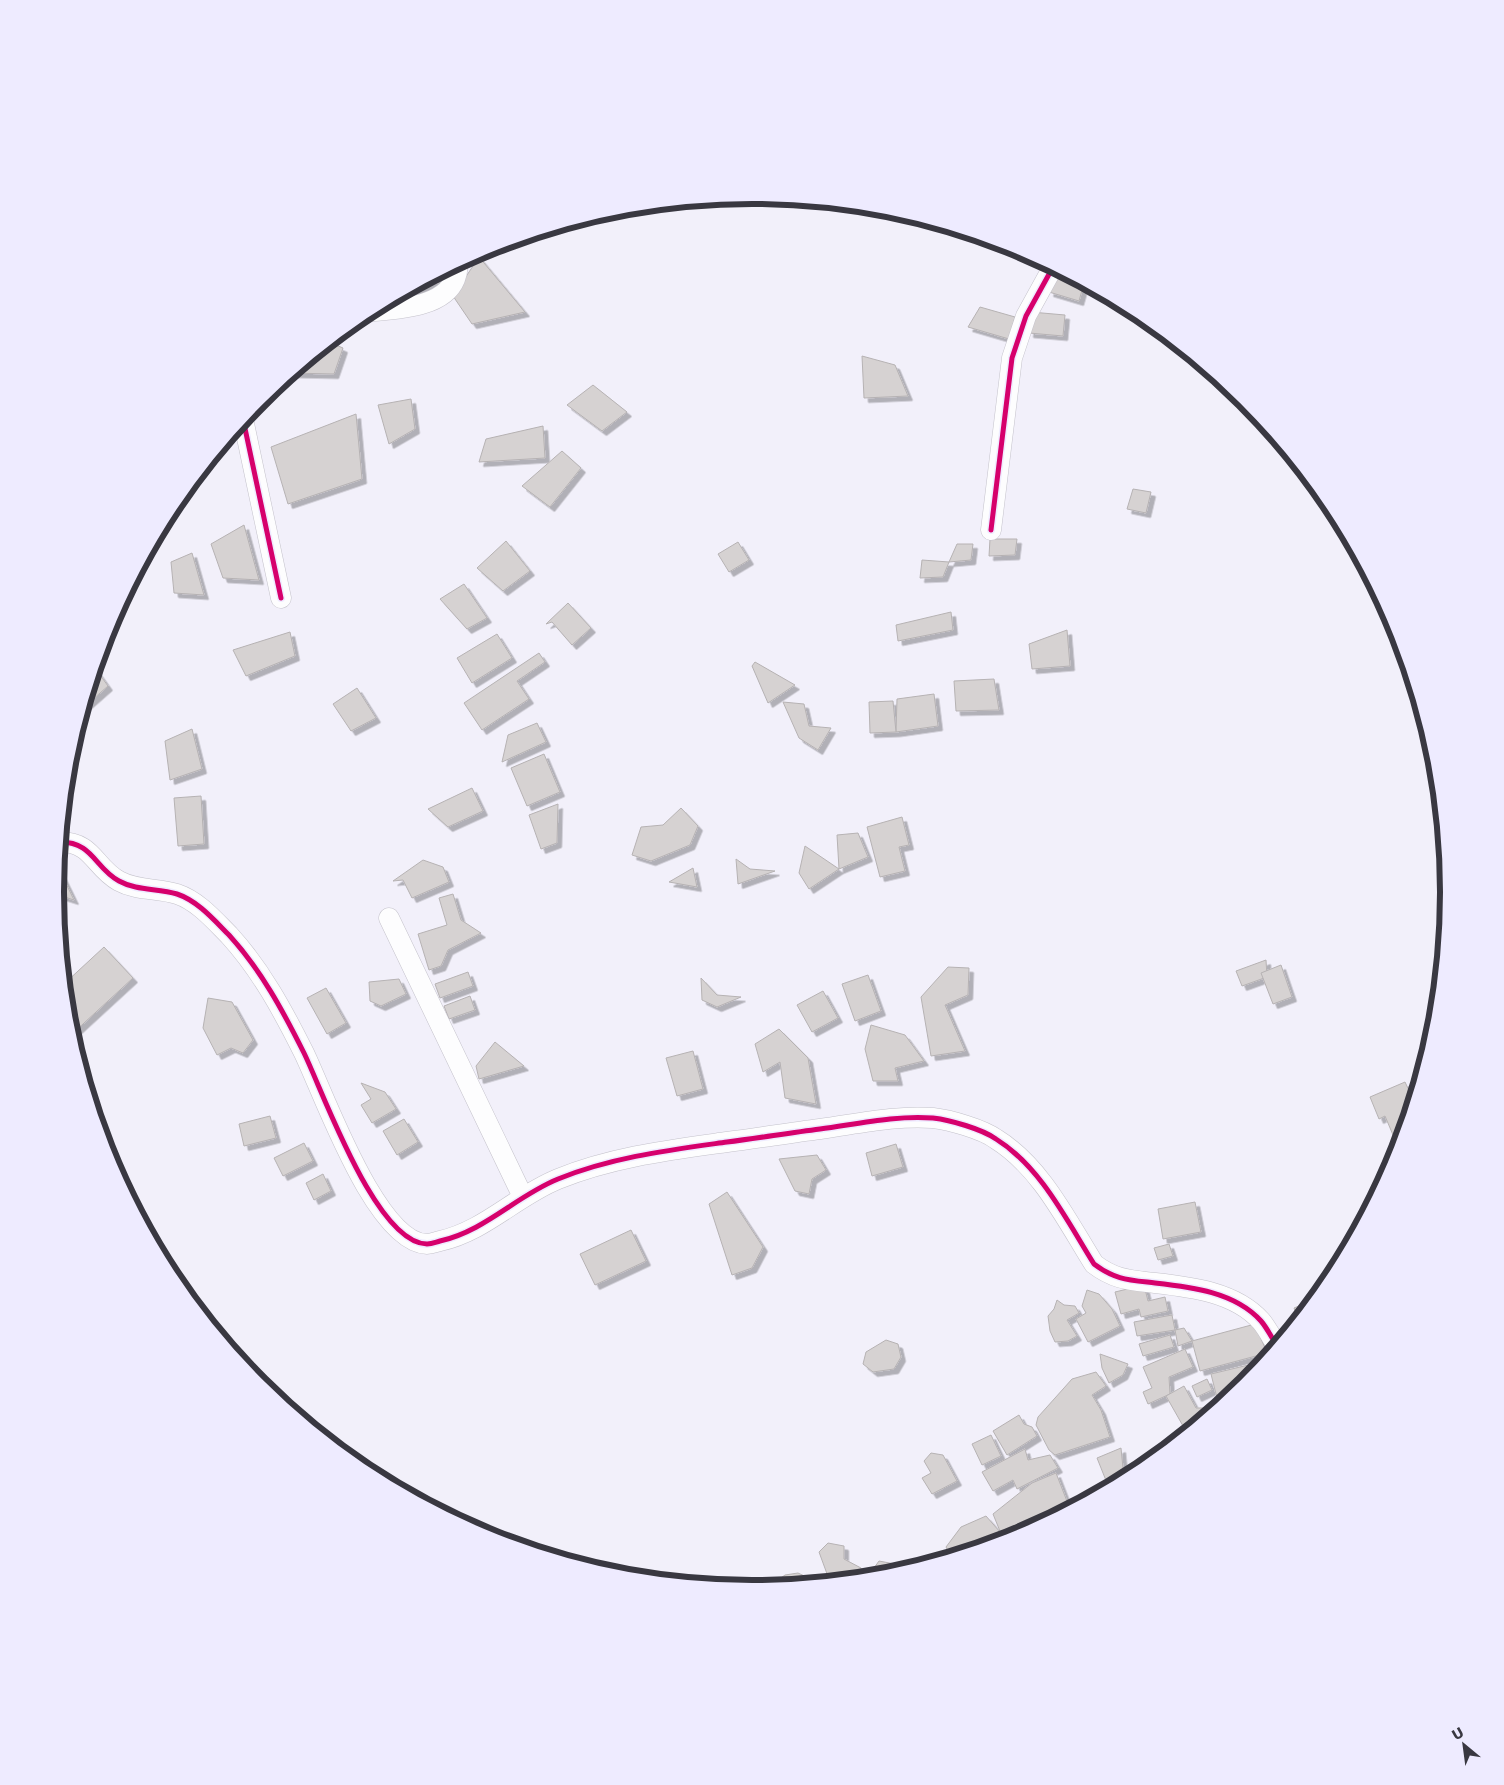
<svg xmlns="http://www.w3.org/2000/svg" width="1504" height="1785" font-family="'DejaVu Sans',sans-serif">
<defs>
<filter id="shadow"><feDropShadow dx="4.5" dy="4.5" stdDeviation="0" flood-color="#0004"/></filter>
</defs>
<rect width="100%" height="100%" fill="#f2f0fa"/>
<!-- building -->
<g fill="#d6d2d2" stroke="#b6b2b3" filter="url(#shadow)">
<path d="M479,257l46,55 -53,12 -19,-28z"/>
<path d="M447,269v11l-44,13z"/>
<path d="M1055,273l10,1 19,9 -5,18 -30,-9z"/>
<path d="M980,307l35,10 -6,22 -41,-12z"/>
<path d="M1031,312l34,3 -2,21 -34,-3z"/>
<path d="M329,342l14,6 -9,26 -43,-1z"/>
<path d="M862,356l33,9 13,31 -44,2z"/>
<path d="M593,385l34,27 -25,19 -35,-26z"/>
<path d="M411,399l4,30 -26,15 -11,-39z"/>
<path d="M356,414l6,65 -74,25 -17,-57z"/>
<path d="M543,426l2,32 -66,4 7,-23z"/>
<path d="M562,451l19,17 -31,39 -28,-21z"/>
<path d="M1133,489l18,3 -5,21 -19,-4z"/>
<path d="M244,525l15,55 -36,-2 -12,-34z"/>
<path d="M990,539h27l-2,16 -26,1z"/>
<path d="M506,541l24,30 -27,20 -26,-23z"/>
<path d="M738,542l11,18 -20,12 -11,-18z"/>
<path d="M957,544h16l-2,16 -22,2z"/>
<path d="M192,553l12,42 -30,-2 -3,-31z"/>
<path d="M922,560l27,2 -6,15 -23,1z"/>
<path d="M464,584l23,34 -20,11 -27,-30z"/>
<path d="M568,603l23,25 -19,17 -20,-23 -6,2z"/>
<path d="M951,612l2,18 -55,11 -2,-16z"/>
<path d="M1067,630l3,36 -38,3 -3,-25z"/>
<path d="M290,632l5,24 -49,20 -13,-26z"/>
<path d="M497,634l15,24 -40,25 -15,-25z"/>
<path d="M539,653l6,9 -28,19 12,18 -47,31 -18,-27z"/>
<path d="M755,662l40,23 -27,18 -16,-37z"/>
<path d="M95,668l13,18 -25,22z"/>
<path d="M994,679l5,31 -43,1 -2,-30z"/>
<path d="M357,688l19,30 -25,13 -18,-27z"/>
<path d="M934,694l4,32 -42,6 1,-33z"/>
<path d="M893,701l3,31 -26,1 -1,-31z"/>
<path d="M783,702l21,2 5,22 22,2 -13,22 -19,-12z"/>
<path d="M537,723l9,19 -44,20 6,-27z"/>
<path d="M192,729l10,40 -32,11 -5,-39z"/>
<path d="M544,754l16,38 -33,14 -16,-38z"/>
<path d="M472,788l11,23 -35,16 -20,-18z"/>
<path d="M201,796l3,48 -26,2 -4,-48z"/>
<path d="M558,804l-1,39 -16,6 -12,-34z"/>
<path d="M681,808l17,18 -8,19 -39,16 -19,-6 9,-28 22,-2z"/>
<path d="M902,817l7,28 -10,2 6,24 -25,6 -13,-50z"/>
<path d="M858,833l10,24 -29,12 -2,-34z"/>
<path d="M805,846l34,23 -30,20 -10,-16z"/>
<path d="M736,859l14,10 25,2 -37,13z"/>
<path d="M423,860l20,7 6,15 -37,16 -9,-18 -10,1z"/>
<path d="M58,867l16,33 -19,-6z"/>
<path d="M693,868l4,19 -28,-5z"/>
<path d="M453,894l8,26 20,13 -33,17 -7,16 -12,4 -11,-36 29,-9 -8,-27z"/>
<path d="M104,947l29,31 -62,57 -3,-7 -4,-44z"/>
<path d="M1266,960l1,17 -25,9 -6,-15z"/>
<path d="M1281,965l11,32 -19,7 -12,-31z"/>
<path d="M948,967l21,1 -1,27 -23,10 20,46 -34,5 -10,-59z"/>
<path d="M468,972l5,14 -33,12 -5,-14z"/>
<path d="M868,975l13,36 -26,10 -13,-37z"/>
<path d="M701,978l16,17 24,2 -24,10 -15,-7z"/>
<path d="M399,979l7,15 -25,12 -11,-5 -1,-19z"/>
<path d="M326,988l20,35 -19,11 -20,-36z"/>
<path d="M823,991l15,27 -26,14 -15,-27z"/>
<path d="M470,996l5,14 -26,9 -5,-13z"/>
<path d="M208,998l24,4 21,38 -10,13 -12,-5 -14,7 -14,-27z"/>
<path d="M871,1025l34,10 19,26 -29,7 3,13h-25l-8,-32z"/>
<path d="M779,1029l29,29 8,46 -31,-6 -5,-36 -17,10 -8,-28z"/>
<path d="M495,1042l29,24 -45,13 -3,-13z"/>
<path d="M693,1051l10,38 -26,7 -11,-38z"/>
<path d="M1405,1082l9,19 -9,29 -12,5 -8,-19 -6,3 -9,-22z"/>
<path d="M361,1083l24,9 11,17 -24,14 -11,-18 10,-6z"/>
<path d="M270,1116l6,22 -32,8 -5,-22z"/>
<path d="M404,1119l14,23 -21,13 -14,-24z"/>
<path d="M304,1143l9,18 -30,15 -9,-18z"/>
<path d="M896,1144l7,23 -31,9 -6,-23z"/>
<path d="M817,1155l9,15 -14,9 -3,15 -14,-3 -16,-32z"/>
<path d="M323,1174l8,17 -17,9 -8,-17z"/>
<path d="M727,1192l36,55 -11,21 -20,7 -23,-71z"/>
<path d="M1195,1202l6,30 -38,7 -5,-30z"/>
<path d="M631,1230l15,31 -51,24 -15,-31z"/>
<path d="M1169,1244l4,12 -15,4 -4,-12z"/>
<path d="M1144,1285l4,16 17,-4 3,14 -27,6 -2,-8 -18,5 -6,-22z"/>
<path d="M1087,1290l12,4 13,15 8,17 -32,16 -12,-23 10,-6 -4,-7z"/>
<path d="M1316,1299l-17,21 -5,-12z"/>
<path d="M1057,1300l7,5 11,1 4,7 -12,7 10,16 -9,5 -13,1 -5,-11 -2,-15 6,-7z"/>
<path d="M1172,1315l3,15 -38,6 -3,-14z"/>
<path d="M1255,1324l12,29 -67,18 -8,-30z"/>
<path d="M1184,1328l8,13 -14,5 -3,-16z"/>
<path d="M1170,1335l4,12 -31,9 -4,-12z"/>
<path d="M886,1340l12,4 3,13 -7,12 -21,3 -10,-8 3,-12z"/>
<path d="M1185,1349l8,18 -24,10 1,17 -22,10 -5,-12 9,-4 -9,-21z"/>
<path d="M1100,1354l28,10 -5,11 -14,8 -7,-15z"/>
<path d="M1265,1361l-20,25 -18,14 -9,2 -7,-28z"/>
<path d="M1096,1372l10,14 -14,9 9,15 9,27 -55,18 -6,-5 -13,-25 2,-8 34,-38z"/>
<path d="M1207,1379l5,11 -15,7 -5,-11z"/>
<path d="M1184,1386l12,22h9l4,7 -22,18 -21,-37z"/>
<path d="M1019,1415l5,9 8,3 5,9 -30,19 -14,-24z"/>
<path d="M991,1435l10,21 -19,9 -10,-21z"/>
<path d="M1121,1448l2,20 18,3 -32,17 -12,-30z"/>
<path d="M1025,1449l3,11 22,-5 8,13 -41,21 -4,-9 -20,11 -11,-19z"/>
<path d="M931,1453l12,2 14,26 -25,13 -10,-16 9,-5 -7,-12z"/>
<path d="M1056,1473l14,36 -52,28 -14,4 -11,-27 39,-31z"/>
<path d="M986,1516l14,16 -2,11 -47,14 -5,-10 15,-20z"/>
<path d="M828,1543l16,3v13l17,9 4,10 -35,4 -11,-30z"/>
<path d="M879,1561l21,4 2,7 -14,4 -12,1 -2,-9z"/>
<path d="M798,1573l15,7 2,3 -44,5 -1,-2 15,-11z"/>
</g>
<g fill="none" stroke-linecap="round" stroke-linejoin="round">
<defs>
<g id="minor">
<path d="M366,312c26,-3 77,-3 89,-33 2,-5 3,-10 2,-15"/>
<path d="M243,419l38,179"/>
<path d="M991,530l21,-172 14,-42 27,-49"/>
<path d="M60,842c33,0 34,25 59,39 18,10 39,7 58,13 21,7 37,26 52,41 32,35 54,76 75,118 20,41 72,190 123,191 5,0 9,-2 13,-3 45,-10 76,-45 118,-62 54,-22 112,-29 169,-37 31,-4 62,-9 93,-13 37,-5 76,-14 113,-11 17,2 49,11 63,21 45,28 71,82 98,125 21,16 36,16 61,19 36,4 80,9 106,38 6,7 11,17 16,25"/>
<path d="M389,918l134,279"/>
</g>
</defs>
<!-- minor casing -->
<use href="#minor" stroke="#c4c2cb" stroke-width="21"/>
<!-- minor -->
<use href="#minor" stroke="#fdfdfe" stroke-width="20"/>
<defs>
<g id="cycleway">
<path d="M243,419l38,179"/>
<path d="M991,530l21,-172 14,-42 27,-49"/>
<path d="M60,842c33,0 34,25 59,39 18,10 39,7 58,13 21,7 37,26 52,41 32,35 54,76 75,118 20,41 72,190 123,191 5,0 9,-2 13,-3 45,-10 76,-45 118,-62 54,-22 112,-29 169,-37 31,-4 62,-9 93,-13 37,-5 76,-14 113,-11 17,2 49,11 63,21 45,28 71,82 98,125 21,16 36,16 61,19 36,4 80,9 106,38 6,7 11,17 16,25"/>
</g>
</defs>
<!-- cycleway casing -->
<use href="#cycleway" stroke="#eeebff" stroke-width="8"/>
<!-- cycleway -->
<use href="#cycleway" stroke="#d6006c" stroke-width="5"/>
</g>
<!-- crop -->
<path d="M0 0H1504V1785H0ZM64 892a688 688 0 1 1 1376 0a688 688 0 1 1-1376 0Z" fill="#eeebff" fill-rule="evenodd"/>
<path fill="none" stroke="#393841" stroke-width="6" d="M64 892a688 688 0 1 1 1376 0a688 688 0 1 1-1376 0Z"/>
<!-- north arrow -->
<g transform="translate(1464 1745) rotate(331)" stroke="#eeebff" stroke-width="4" paint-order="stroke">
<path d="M0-4L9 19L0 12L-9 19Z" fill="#393841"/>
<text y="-8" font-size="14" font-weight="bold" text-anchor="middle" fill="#393841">U</text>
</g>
</svg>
